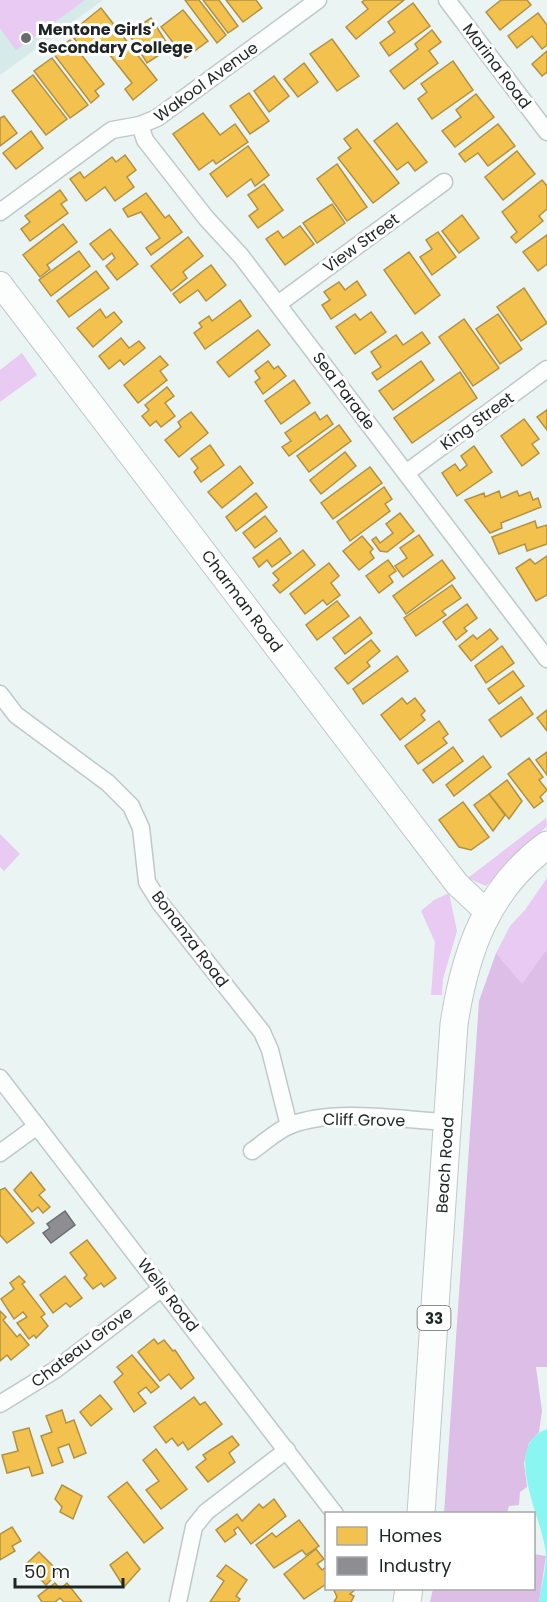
<svg xmlns="http://www.w3.org/2000/svg" width="547" height="1602" font-family="Poppins,sans-serif">
<rect width="100%" height="100%" fill="#e9f4f3"/>
<!-- built -->
<path fill="#d5eae9" d="M0,0h103l-103,75z"/>
<!-- green -->
<g fill="#e9caf2">
<path d="M0,0h85l-69,50 -16,-22z"/>
<path d="M22,353l15,22 -37,27v-32z"/>
<path d="M546,818l1,8 -61,60 -18,-8z"/>
<path d="M0,834l20,20 -16,17 -4,-4z"/>
<path d="M547,878v71l-25,36 -26,-32 14,-27 15,-16z"/>
<path d="M449,893l8,38 -14,48 -1,16h-11l4,-53 -14,-31 13,-11z"/>
</g>
<!-- forest -->
<g fill="#ddbee7">
<path d="M547,949v418h-11l6,44 -3,21 -10,11 -5,20 3,24 -7,5 -1,13 -10,1 -2,7 -63,1 35,-513 17,-48 26,31z"/>
<path d="M534,1554l12,2 -7,46h-109l3,-13 101,-1z"/>
</g>
<!-- water -->
<path fill="#8af6f2" d="M547,1429v173h-8c2,-15 7,-31 7,-46 -1,-35 -47,-109 1,-127z"/>
<!-- homes -->
<g fill="#f2c14e" stroke="#b29242" stroke-width="1.5">
<path d="M185,0h14l27,35 -9,8z"/>
<path d="M203,0h16l19,26 -10,7z"/>
<path d="M226,0h30l6,8 -19,14z"/>
<path d="M365,0h39l-48,39 -10,-12 22,-18 -6,-7z"/>
<path d="M501,0h26l4,5 -31,25 -14,-18z"/>
<path d="M413,3l17,23 -41,30 -9,-13 15,-11 -7,-10z"/>
<path d="M101,8l56,72 -24,20 -8,-11 7,-6 -34,-43 -14,11 -14,-18z"/>
<path d="M183,10l25,31 -23,17 -24,-31z"/>
<path d="M538,13l9,12v20l-5,4 -10,-13 -15,12 -9,-12z"/>
<path d="M151,18l19,30 -23,15 -19,-30z"/>
<path d="M432,30l9,12 -12,9 9,12 -34,26 -14,-18 28,-22 -3,-5z"/>
<path d="M332,39l27,37 -22,15 -27,-37z"/>
<path d="M70,40l34,44 -9,7 4,5 -8,7 -38,-50z"/>
<path d="M547,51v21l-5,4 -10,-12z"/>
<path d="M52,58l36,47 -18,13 -36,-47z"/>
<path d="M453,61l20,29 -41,29 -14,-20 9,-7 -6,-8z"/>
<path d="M304,63l14,19 -20,15 -14,-18z"/>
<path d="M33,75l34,44 -21,16 -34,-44z"/>
<path d="M274,76l15,20 -20,16 -15,-21z"/>
<path d="M249,93l20,28 -19,13 -20,-28z"/>
<path d="M476,94l18,23 -39,30 -13,-16 19,-14 -5,-7z"/>
<path d="M203,113l17,22 15,-11 13,18 -32,22 -3,-4 -14,10 -26,-36z"/>
<path d="M4,116l13,17 -17,13v-28z"/>
<path d="M397,123l30,39 -12,9 -7,-9 -11,8 -23,-29z"/>
<path d="M498,124l17,22 -27,20 -10,-13 -13,9 -6,-8z"/>
<path d="M357,129l42,54 -26,20 -35,-45 13,-10 -7,-9z"/>
<path d="M31,131l12,17 -27,21 -13,-16z"/>
<path d="M248,146l21,29 -14,11 -4,-7 -24,18 -17,-23z"/>
<path d="M517,151l18,23 -32,26 -18,-23z"/>
<path d="M125,155l11,15 -9,7 7,10 -19,14 -10,-14 -19,14 -16,-22 10,-7 4,6 28,-21 4,5z"/>
<path d="M337,164l30,43 -20,14 -30,-42z"/>
<path d="M542,180l5,6v23l-8,7 4,5 -27,22 -5,-6 6,-5 -15,-20z"/>
<path d="M264,184l19,26 -25,18 -9,-12 9,-7 -10,-14z"/>
<path d="M60,190l7,10 -6,4 7,9 -38,28 -9,-12 9,-7 -5,-6z"/>
<path d="M146,193l19,25 4,-3 13,17 -31,23 -5,-7 14,-10 -19,-26 -13,5 -5,-8z"/>
<path d="M332,204l13,19 -28,20 -14,-20z"/>
<path d="M462,215l17,23 -20,15 -17,-22z"/>
<path d="M63,224l14,18 -30,23 3,4 -10,8 -17,-22z"/>
<path d="M300,226l14,18 -29,21 -19,-26 12,-8 5,7z"/>
<path d="M110,229l28,35 -21,16 -11,-14 9,-8 -3,-5 -9,7 -13,-16z"/>
<path d="M438,232l18,25 -24,18 -12,-18 12,-8 -6,-9z"/>
<path d="M547,235v29l-9,7 -15,-19z"/>
<path d="M188,237l15,19 -20,16 4,6 -16,13 -20,-25z"/>
<path d="M79,251l11,15 -39,30 -12,-16z"/>
<path d="M409,252l31,43 -25,19 -31,-44z"/>
<path d="M211,265l15,20 -20,16 -8,-11 -18,13 -7,-9z"/>
<path d="M96,271l13,17 -40,29 -12,-16z"/>
<path d="M357,281l9,14 -35,24 -9,-14 8,-5 -6,-8 15,-10 6,8z"/>
<path d="M524,288l23,35 -26,18 -24,-34z"/>
<path d="M240,300l11,16 -46,33 -11,-16 8,-6 -3,-4 10,-7 3,5z"/>
<path d="M100,309l6,9 8,-6 8,10 -29,25 -16,-19z"/>
<path d="M371,312l15,20 -31,22 -19,-27 19,-13 5,6z"/>
<path d="M498,314l24,35 -22,15 -24,-35z"/>
<path d="M464,319l35,49 -26,18 -34,-49z"/>
<path d="M258,330l12,15 -41,32 -12,-15z"/>
<path d="M422,332l8,11 -53,37 -5,-7 9,-6 -10,-15 25,-17 7,10z"/>
<path d="M121,338l8,10 10,-7 6,7 -21,17 -4,-5 -11,9 -10,-13z"/>
<path d="M160,356l8,9 -8,6 7,9 -29,23 -14,-18z"/>
<path d="M268,361l6,8 4,-3 8,10 -23,18 -8,-12 5,-4 -5,-7z"/>
<path d="M421,361l13,19 -41,30 -14,-19z"/>
<path d="M460,372l17,26 -65,45 -18,-25z"/>
<path d="M294,380l16,23 -29,21 -16,-23z"/>
<path d="M167,387l7,9 -9,7 10,13 -14,11 -5,-6 -6,5 -8,-10 7,-6 -4,-5z"/>
<path d="M547,410v20l-10,-13z"/>
<path d="M191,412l17,21 -29,24 -14,-17 16,-13 -3,-5z"/>
<path d="M315,412l5,8 7,-5 6,9 -44,32 -7,-9 9,-6 -6,-8z"/>
<path d="M524,419l15,20 -7,5 7,9 -17,13 -21,-30z"/>
<path d="M339,425l12,16 -42,31 -12,-16z"/>
<path d="M210,445l14,20 -23,17 -7,-10 4,-4 -7,-9z"/>
<path d="M474,446l18,26 -35,24 -15,-23 13,-9 5,7 7,-6 -6,-9z"/>
<path d="M345,452l11,14 -35,28 -11,-14z"/>
<path d="M240,466l13,17 -31,25 -14,-16z"/>
<path d="M370,467l12,16 -49,36 -12,-16z"/>
<path d="M384,487l8,12 -7,5 5,7 -40,30 -13,-19z"/>
<path d="M499,491l2,7 16,-7 2,5 11,-4 3,8 5,-2 3,9 -40,16 1,5 -12,5 -25,-33 19,-7 1,4z"/>
<path d="M256,493l11,14 -31,24 -10,-14z"/>
<path d="M400,513l14,18 -27,21 -7,-1 -8,-11 4,-3 4,6 13,-10 -7,-9z"/>
<path d="M265,516l12,15 -22,17 -12,-15z"/>
<path d="M535,521l2,7 10,-3v19l-20,7 -2,-7 -26,10 -7,-17z"/>
<path d="M419,535l14,20 -30,22 -8,-11 12,-8 -7,-10z"/>
<path d="M362,536l11,13 -3,3 4,6 -15,12 -16,-19z"/>
<path d="M280,538l11,15 -19,14 -5,-7 -8,7 -6,-9z"/>
<path d="M303,550l12,15 -35,28 -7,-8 6,-5 -6,-7z"/>
<path d="M547,556v39l-11,6 -20,-33 14,-9 5,5z"/>
<path d="M388,560l8,11 -7,5 4,6 -14,11 -13,-17z"/>
<path d="M442,560l13,18 -49,36 -13,-18z"/>
<path d="M329,563l10,13 -8,7 9,12 -13,10 -4,-5 -18,14 -15,-20z"/>
<path d="M452,585l9,13 -19,13 4,4 -30,21 -12,-18z"/>
<path d="M337,601l12,15 -32,24 -11,-15z"/>
<path d="M467,604l10,14 -13,10 3,3 -11,9 -13,-18z"/>
<path d="M360,617l12,16 -27,21 -12,-16z"/>
<path d="M490,629l8,10 -27,22 -12,-15 14,-11 4,4z"/>
<path d="M371,640l9,11 -13,11 3,4 -22,18 -13,-16z"/>
<path d="M502,646l12,17 -28,20 -11,-17z"/>
<path d="M397,656l11,15 -45,33 -10,-15z"/>
<path d="M513,671l11,15 -25,18 -11,-15z"/>
<path d="M521,697l12,17 -32,23 -12,-17z"/>
<path d="M402,698l5,6 8,-6 10,13 -4,4 4,5 -25,20 -19,-25z"/>
<path d="M547,710v21l-10,-13z"/>
<path d="M439,721l9,13 -5,4 4,5 -29,21 -13,-18z"/>
<path d="M453,747l10,14 -30,22 -10,-13z"/>
<path d="M547,752v23l-11,-15z"/>
<path d="M483,756l8,11 -37,29 -8,-11z"/>
<path d="M529,758l14,19 -4,3 8,10 -7,7 3,4 -9,7 -26,-34z"/>
<path d="M507,780l15,21 -13,18 -20,-25z"/>
<path d="M489,794l16,21 -12,16 -19,-26z"/>
<path d="M463,802l26,35 -18,13 -12,-3 -20,-27z"/>
<path d="M31,1172l14,18 -6,5 11,12 -7,6 -5,-6 -6,5 -18,-22z"/>
<path d="M5,1188l29,35 -27,20 -7,-8v-45z"/>
<path d="M87,1240l29,38 -12,9 -3,-4 -8,6 -9,-11 3,-3 -17,-22z"/>
<path d="M19,1276l6,6 -3,2 23,30 -4,3 7,9 -12,12 -2,-3 -5,4 -12,-16 10,-6 -4,-5 -9,7 -13,-20 13,-10 -4,-6z"/>
<path d="M65,1276l17,22 -12,9 -4,-4 -13,10 -13,-18z"/>
<path d="M0,1311l6,6 -3,3 14,17 3,-3 9,11 -18,15 -4,-5 -7,6z"/>
<path d="M154,1339l4,5 6,-4 9,11 2,-1 19,28 -13,11 -12,-15 -9,7 -22,-29z"/>
<path d="M132,1355l27,32 -8,6 -5,-6 -8,6 8,10 -12,9 -20,-30 9,-8 -6,-7z"/>
<path d="M100,1395l12,14 -21,17 -11,-14z"/>
<path d="M194,1397l6,8 5,-3 17,22 -34,26 -5,-8 -5,4 -6,-8 -6,5 -12,-16z"/>
<path d="M62,1410l4,13 8,-3 12,33 -12,5 -5,-14 -11,4 5,14 -11,4 -11,-30 11,-4 -6,-16z"/>
<path d="M29,1428l14,45 -11,3 -3,-9 -22,6 -5,-18 16,-4 -5,-19z"/>
<path d="M232,1436l7,9 -10,8 6,9 -27,20 -12,-15 10,-8 -3,-4z"/>
<path d="M156,1449l31,40 -26,20 -15,-19 13,-9 -16,-21z"/>
<path d="M127,1482l36,46 -19,15 -36,-46z"/>
<path d="M62,1485l20,11 -9,23 -13,-7 2,-5 -7,-8z"/>
<path d="M274,1499l12,17 -35,28 -13,-17 -4,3 2,4 -11,8 -9,-12 21,-16 5,7 17,-17 4,4z"/>
<path d="M299,1520l20,26 -13,9 -4,-5 -28,18 -18,-23 16,-12 4,4z"/>
<path d="M12,1527l9,14 -9,5 3,5 -15,9v-26z"/>
<path d="M316,1549l8,10 -7,5 5,6 4,-3v17l-22,15 -20,-25z"/>
<path d="M39,1552l20,20 -13,13 -20,-21z"/>
<path d="M127,1552l13,17 -16,18 -14,-22z"/>
<path d="M226,1565l21,15 -11,16 4,3 -2,3h-28l14,-21 -7,-5z"/>
<path d="M55,1583l5,6 7,-6 15,19h-18l-4,-4 -5,4h-13l-4,-6z"/>
<path d="M333,1588h24l-7,6 4,2 -3,6h-17l3,-5z"/>
</g>
<!-- industry -->
<path fill="#8d8d92" stroke="#6c6e71" stroke-width="1.5" d="M65,1211l10,14 -24,18 -8,-10 7,-5 -3,-4z"/>
<g fill="none" stroke-linecap="round" stroke-linejoin="round">
<defs>
<g id="minor">
<path d="M447,0l100,132"/>
<path d="M140,125l5,15 61,78 35,38 306,403"/>
<path d="M0,212l112,-82 28,-5 17,-7 161,-118"/>
<path d="M278,304l166,-122"/>
<path d="M406,473l141,-104"/>
<path d="M0,694l16,21 92,68 23,23 10,22 6,54 13,21 102,129 8,18 19,76"/>
<path d="M0,1078l335,436"/>
<path d="M252,1151c12,-8 25,-21 39,-26 45,-17 109,-5 157,-3"/>
<path d="M0,1153l37,-27"/>
<path d="M0,1404l55,-34 107,-82"/>
<path d="M178,1602l16,-75 12,-15 81,-62"/>
</g>
<path id="secondary" d="M0,284l457,600 31,29"/>
<g id="primary">
<path d="M421,1514l33,-490c11,-71 32,-134 93,-179"/>
<path d="M407,1602l2,-14"/>
</g>
</defs>
<!-- minor casing -->
<use href="#minor" stroke="#c0c8c8" stroke-width="19"/>
<!-- secondary casing -->
<use href="#secondary" stroke="#c0c8c8" stroke-width="26"/>
<!-- primary casing -->
<use href="#primary" stroke="#c0c8c8" stroke-width="29"/>
<!-- minor -->
<use href="#minor" stroke="#fcfdfd" stroke-width="16"/>
<!-- secondary -->
<use href="#secondary" stroke="#fcfdfd" stroke-width="24"/>
<!-- primary -->
<use href="#primary" stroke="#fcfdfd" stroke-width="27"/>
</g>
<!-- markers -->
<circle fill="#656e6d" stroke="#fff" stroke-width="2" cx="26" cy="38" r="6"/>
<g text-anchor="middle" dominant-baseline="central" stroke-width="6" stroke-linejoin="round" paint-order="stroke">
<!-- shield labels -->
<rect fill="#fff" stroke="#626766" stroke-width="1.5" x="417.5" y="1306" width="33" height="24" rx="4.5"/>
<g font-size="15" font-weight="bold" fill="#1e2625">
<text x="434" y="1318">33</text>
</g>
<!-- poi labels -->
<g font-size="16" font-weight="bold" fill="#1e2625" stroke="#fff" text-anchor="start">
<text x="38" y="29">Mentone Girls'<tspan x="38" dy="18">Secondary College</tspan></text>
</g>
<!-- street labels -->
<g font-size="16" fill="#1e2625" stroke="#fff">
<text transform="translate(497 66) rotate(53)">Marina Road</text>
<text transform="translate(206 82) rotate(-36)">Wakool Avenue</text>
<text transform="translate(361 243) rotate(-36)">View Street</text>
<text transform="translate(344 391) rotate(53)">Sea Parade</text>
<text transform="translate(477 421) rotate(-36)">King Street</text>
<text transform="translate(242 601) rotate(53)">Charman Road</text>
<text transform="translate(190 939) rotate(53)">Bonanza Road</text>
<text transform="translate(364 1120) rotate(1)">Cliff Grove</text>
<text transform="translate(445 1165) rotate(-86)">Beach Road</text>
<text transform="translate(168 1295) rotate(52)">Wells Road</text>
<text transform="translate(82 1347) rotate(-37)">Chateau Grove</text>
</g>
</g>
<!-- legend -->
<rect x="325" y="1512" width="210" height="78" fill="#ffffff" stroke="#a5a8a8" stroke-width="1.5"/>
<rect x="337" y="1527" width="30" height="18" fill="#f2c14e" stroke="#a5a8a8" stroke-width="1.5"/>
<text x="379" y="1542" font-size="18" fill="#1e2625">Homes</text>
<rect x="337" y="1557" width="30" height="18" fill="#8d8d92" stroke="#a5a8a8" stroke-width="1.5"/>
<text x="379" y="1572" font-size="18" fill="#1e2625">Industry</text>
<!-- scale -->
<path d="M15 1578v9h108v-9" fill="none" stroke="#1e2625" stroke-width="3"/>
<text x="24" y="1578" font-size="18" fill="#1e2625" stroke="#ffffff" stroke-width="4.5" paint-order="stroke">50 m</text>
</svg>
